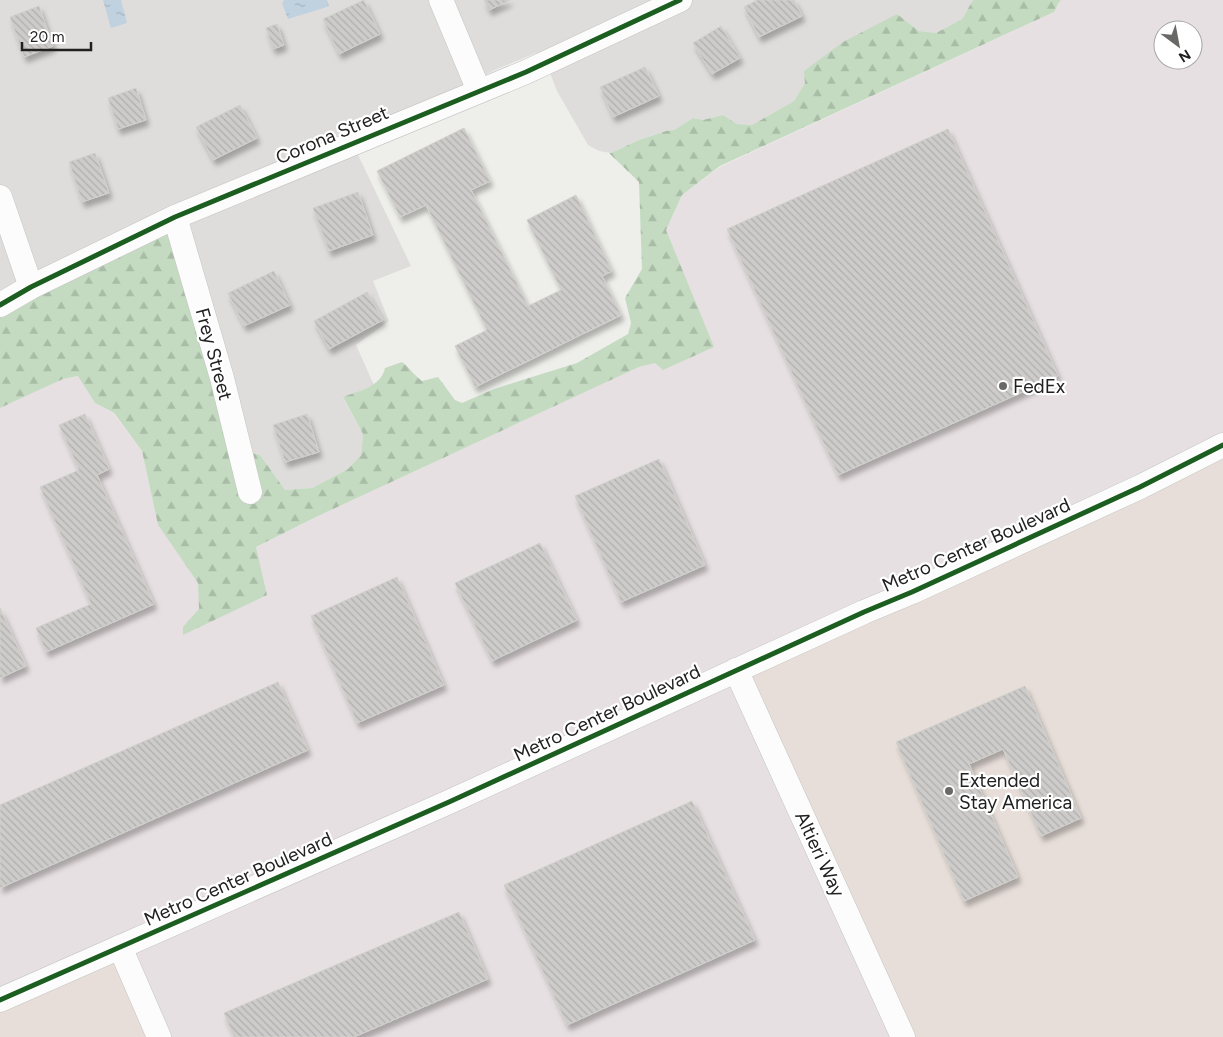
<svg xmlns="http://www.w3.org/2000/svg" width="1223" height="1037" font-family="Figtree,sans-serif">
<defs>
<pattern id="forest-firs" width="22" height="20" patternUnits="userSpaceOnUse" patternTransform="scale(1.25)"><rect width="22" height="20" fill="#c4dbc2"/><path d="M5 1l3.5 6h-7zM16 11l3.5 6h-7z" fill="#a8bca6"/></pattern>
<pattern id="water-ripples" width="26" height="14" patternUnits="userSpaceOnUse" patternTransform="scale(1.25)"><rect width="26" height="14" fill="#c0d1df"/><path d="M2 4q2-2 4 0t4 0M15 11q2-2 4 0t4 0" fill="none" stroke="#a5b3bf"/></pattern>
<pattern id="building-back-hatch" width="6" height="6" patternUnits="userSpaceOnUse" patternTransform="scale(1.25)"><rect width="6" height="6" fill="#cdccca"/><path d="M-1 5l2 2M0 0l6 6M5-1l2 2" fill="none" stroke="#b0afad"/></pattern>
<filter id="shadow"><feDropShadow dx="3" dy="5.5" stdDeviation="2.5" flood-color="#0004"/></filter>
</defs>
<rect width="100%" height="100%" fill="#eeeeea"/>
<!-- residential -->
<path fill="#dedddb" d="M0,0h973l-11,19 -26,14 -17,-2 -22,-17 -92,69 -11,18 -42,24 -15,-1 -14,-9 -20,5 -10,-2 -19,12 -8,1 -27,9 -28,13 -12,-2 -11,-6 -31,-54 -14,-37 -7,-1 -39,16 -80,39 -67,30 61,128 -38,15 16,40 -33,24 18,40 -31,13 20,36 -2,21 -13,14 -36,19 -27,2 -25,-35 -17,-4 -243,-139z"/>
<!-- commercial -->
<path fill="#e7ded9" fill-rule="evenodd" d="M1223,0v1037h-1223v-623l204,179 463,-227 -9,-139zM1163,30h30v30h-30z"/>
<!-- industrial -->
<path fill="#e7e0e2" fill-rule="evenodd" d="M1061,0h162v445l-495,227 175,365h-747l-40,-91 -116,54v-592l63,-29 16,-3 16,27 18,10 29,38 16,74 40,58 1,26 -16,18 83,-32 -10,-48 60,-30 323,-150 75,-20 -48,-117 16,-35 38,-28 334,-155 4,-8zM1163,30h30v30h-30z"/>
<!-- forest -->
<path fill="url(#forest-firs)" d="M973,0h88l-3,4 -4,8 -334,154 -38,29 -16,35 48,117 -51,23 -8,-7 -16,4 -323,150 -60,30 11,48 -84,40v-8l16,-18 -1,-26 -40,-58 -16,-74 -28,-38 -19,-10 -17,-27 -15,3 -63,29v-96l173,-91 70,230 17,4 25,35 27,-2 36,-19 13,-14 2,-21 -20,-37c15,-6 38,-10 42,-29l17,-6c7,5 12,13 20,19l16,-4 17,23 7,3 32,-14 83,-26 51,-29 3,-11 -6,-25 17,-29 -3,-87 -30,-29h2l28,-13 27,-9 8,-1 19,-12 10,2 20,-5 14,9 15,1 42,-24 11,-18 -1,-12 39,-29 54,-28 22,17 17,2 26,-14z"/>
<!-- water -->
<g fill="url(#water-ripples)">
<path d="M103,0h18l6,23 -16,5z"/>
<path d="M284,0h43l2,6 -2,1 -39,12 -6,-16z"/>
</g>
<!-- building -->
<g fill="url(#building-back-hatch)" stroke="#d1d0cc" filter="url(#shadow)">
<path d="M364,0l16,34 -41,20 -16,-35z"/>
<path d="M484,0h26l-21,10z"/>
<path d="M757,0h37l8,16 -43,21 -15,-30z"/>
<path d="M39,6l14,40 -29,11 -14,-40z"/>
<path d="M277,24l7,21 -11,4 -7,-21z"/>
<path d="M721,26l19,32 -28,16 -19,-31z"/>
<path d="M645,67l14,29 -46,21 -13,-30z"/>
<path d="M136,88l10,32 -28,9 -10,-31z"/>
<path d="M240,105l17,33 -44,22 -17,-33z"/>
<path d="M464,128l26,53 -19,9 57,116 33,-16 -34,-70 49,-25 36,76 -10,5 19,39 -146,72 -20,-41 32,-16 -61,-125 -26,12 -23,-46z"/>
<path d="M948,129l110,247 -220,99 -111,-246z"/>
<path d="M95,153l14,40 -27,9 -13,-40z"/>
<path d="M358,192l15,43 -44,16 -16,-43z"/>
<path d="M274,271l16,34 -46,21 -16,-33z"/>
<path d="M367,292l16,28 -54,29 -15,-28z"/>
<path d="M85,414l24,55 -12,6 57,129 -108,48 -10,-24 55,-24 -51,-117 39,-17 -20,-45z"/>
<path d="M307,414l12,38 -34,10 -12,-37z"/>
<path d="M659,459l46,106 -84,37 -46,-106z"/>
<path d="M540,543l37,77 -85,41 -37,-78z"/>
<path d="M397,577l47,108 -87,38 -46,-107z"/>
<path d="M0,608l26,58 -26,12z"/>
<path d="M278,682l30,68 -308,138v-83z"/>
<path d="M1025,686l56,132 -40,18 -38,-87 -34,15 49,113 -54,24 -68,-159z"/>
<path d="M692,801l63,139 -188,85 -63,-140z"/>
<path d="M459,912l29,67 -134,58h-120l-10,-24z"/>
</g>
<g fill="none" stroke-linecap="round" stroke-linejoin="round">
<defs>
<g id="minor">
<path d="M441,0l38,91"/>
<path d="M0,197l31,90"/>
<path d="M175,217l47,161 28,114"/>
<path d="M0,305l31,-18 144,-70 351,-145 154,-72"/>
<path d="M736,670l167,367"/>
<path d="M120,947l39,90"/>
<path d="M0,1000l449,-198 415,-190 48,-20 228,-105 83,-42"/>
</g>
</defs>
<!-- minor casing -->
<use href="#minor" stroke="#c4c4c2" stroke-width="25"/>
<!-- minor -->
<use href="#minor" stroke="#fcfcfc" stroke-width="24"/>
<defs>
<g id="cycleway">
<path d="M0,305l31,-18 144,-70 351,-145 154,-72"/>
<path d="M0,1000l449,-198 415,-190 48,-20 228,-105 83,-42"/>
</g>
</defs>
<!-- cycleway casing -->
<use href="#cycleway" stroke="#fff" stroke-width="8"/>
<!-- cycleway -->
<use href="#cycleway" stroke="#1b5e20" stroke-width="5"/>
</g>
<!-- markers -->
<g fill="#696967" stroke="#fff" stroke-width="2">
<circle cx="1003" cy="386" r="5"/>
<circle cx="949" cy="791" r="5"/>
</g>
<g text-anchor="middle" dominant-baseline="central" stroke-width="4.5" stroke-linejoin="round" paint-order="stroke">
<!-- street labels -->
<g font-size="19" fill="#212121" stroke="#fff">
<text transform="translate(332 135) rotate(-23)">Corona Street</text>
<text transform="translate(214 354) rotate(75)">Frey Street</text>
<text transform="translate(976 545) rotate(-24)">Metro Center Boulevard</text>
<text transform="translate(607 713) rotate(-25)">Metro Center Boulevard</text>
<text transform="translate(820 854) rotate(65)">Altieri Way</text>
<text transform="translate(238 879) rotate(-24)">Metro Center Boulevard</text>
</g>
<!-- poi labels -->
<g font-size="19" fill="#212121" stroke="#fff" text-anchor="start">
<text x="1013" y="386">FedEx</text>
<text x="959" y="780">Extended<tspan x="959" dy="22">Stay America</tspan></text>
</g>
</g>
<!-- north arrow -->
<g transform="translate(1178 45) rotate(148)"><circle r="24" fill="#ffffff" stroke="#a6a6a6"/>
<path d="M0-4L9 19L0 12L-9 19Z" fill="#696967"/>
<text y="-8" font-size="14" font-weight="bold" text-anchor="middle" fill="#212121">N</text>
</g>
<!-- scale -->
<path d="M22 42v8h69v-8" fill="none" stroke="#212121" stroke-width="2.5"/>
<text x="30" y="42" font-size="15" fill="#212121" stroke="#ffffff" stroke-width="4" paint-order="stroke">20 m</text>
</svg>
